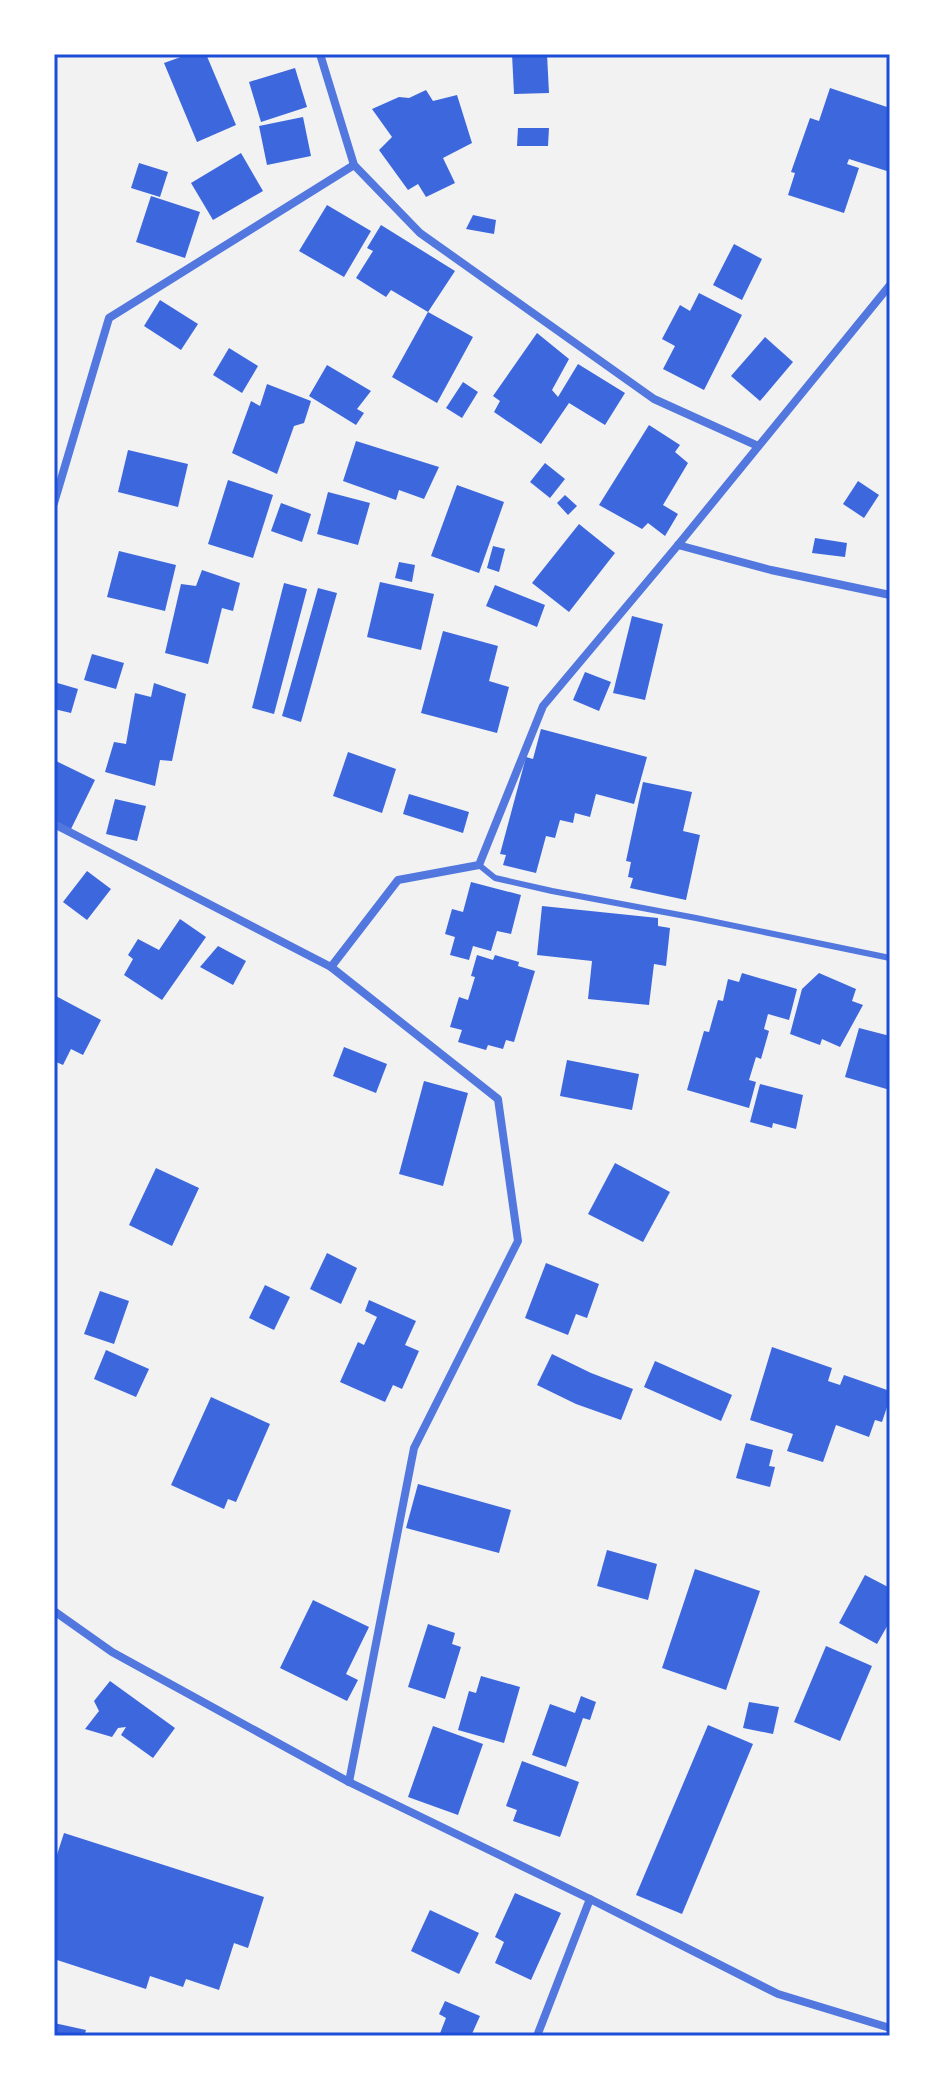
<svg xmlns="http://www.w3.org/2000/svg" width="944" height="2090" font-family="'Exo 2',sans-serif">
<rect width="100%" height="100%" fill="#f2f2f2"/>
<!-- building -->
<g fill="#3d67dc">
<path d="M189,54h17l30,71 -39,17 -33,-79z"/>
<path d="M512,54h35l2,39 -35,1z"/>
<path d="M295,68l12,39 -46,15 -12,-40z"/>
<path d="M830,88l60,20v64l-41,-13 -2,5 12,4 -15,45 -56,-18 7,-22 -4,-1 19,-54 9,3z"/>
<path d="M426,90l7,11 24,-6 15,48 -29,15 12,25 -29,14 -8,-13 -10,6 -29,-40 13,-13 -20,-28 27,-12 10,1z"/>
<path d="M303,117l8,39 -44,9 -8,-39z"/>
<path d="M518,128h31l-1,18h-31z"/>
<path d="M241,153l22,38 -50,29 -22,-37z"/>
<path d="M139,163l29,9 -8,25 -29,-9z"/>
<path d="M151,196l49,16 -15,46 -49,-16z"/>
<path d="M327,205l44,26 -27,46 -45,-26z"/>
<path d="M473,215l23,5 -2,14 -28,-5z"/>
<path d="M381,225l74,46 -27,41 -37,-22 -5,7 -30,-19 17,-27 -6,-3z"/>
<path d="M734,244l28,15 -20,41 -29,-15z"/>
<path d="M699,293l43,22 -38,75 -41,-21 12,-23 -13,-7 18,-34 10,6z"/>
<path d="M160,300l38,24 -17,26 -37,-24z"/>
<path d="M428,312l45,25 -36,66 -45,-26z"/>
<path d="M537,333l32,26 -17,31 6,7 20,-33 47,29 -20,32 -36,-22 -28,41 -47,-32 6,-11 -7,-5z"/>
<path d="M765,337l28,25 -33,39 -29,-25z"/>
<path d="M229,348l29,18 -16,27 -29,-18z"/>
<path d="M327,365l44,26 -14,18 7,4 -8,12 -47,-29z"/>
<path d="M463,382l15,10 -16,26 -16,-10z"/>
<path d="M267,384l44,17 -7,22 -10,3 -17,48 -45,-21 19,-52 9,5z"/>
<path d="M649,425l31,20 -5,7 13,11 -25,42 15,9 -13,22 -17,-13 -6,6 -43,-24z"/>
<path d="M356,441l83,26 -15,32 -25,-9 -3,10 -53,-19z"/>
<path d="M128,450l60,14 -10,43 -60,-15z"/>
<path d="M545,463l20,16 -15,19 -20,-16z"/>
<path d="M228,480l45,15 -20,63 -45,-14z"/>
<path d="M858,481l21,14 -15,23 -21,-14z"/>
<path d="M457,485l47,17 -25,71 -48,-17z"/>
<path d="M328,492l42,11 -12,42 -41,-11z"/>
<path d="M565,495l12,11 -9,9 -11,-12z"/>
<path d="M281,503l30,11 -9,28 -31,-11z"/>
<path d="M579,524l36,29 -46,59 -37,-29z"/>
<path d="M815,538l32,5 -2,14 -33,-4z"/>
<path d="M493,546l12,3 -6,23 -12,-4z"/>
<path d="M119,551l57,14 -11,46 -58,-14z"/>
<path d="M399,562l16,3 -3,17 -17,-4z"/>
<path d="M202,570l38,13 -7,28 -11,-3 -14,56 -43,-11 16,-69 15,2z"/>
<path d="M380,582l54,12 -13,56 -54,-13z"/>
<path d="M284,583l23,6 -33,125 -22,-6z"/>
<path d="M495,585l50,20 -8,22 -51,-21z"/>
<path d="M318,588l19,5 -36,129 -19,-6z"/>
<path d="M632,616l31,8 -18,76 -32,-7z"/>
<path d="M443,631l55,15 -9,35 20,6 -12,46 -76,-20z"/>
<path d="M92,654l32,9 -8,26 -32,-9z"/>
<path d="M585,672l26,10 -12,29 -26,-11z"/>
<path d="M54,682l24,7 -7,24 -17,-4z"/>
<path d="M154,683l32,11 -14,67 -12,-1 -5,26 -50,-14 9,-30 12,2 9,-51 16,4z"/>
<path d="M541,729l106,28 -13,47 -38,-10 -6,23 -15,-4 -2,10 -13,-3 -5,18 -9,-2 -10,37 -33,-8 3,-10 -6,-1 26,-97 7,2z"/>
<path d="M348,752l48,17 -14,44 -49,-17z"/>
<path d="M56,761l39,19 -25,51 -16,-7v-58z"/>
<path d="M643,782l49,10 -9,39 17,4 -14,65 -56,-12 3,-10 -5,-1 3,-15 -5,-1z"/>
<path d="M409,794l60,18 -6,21 -60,-19z"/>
<path d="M115,799l31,7 -9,35 -31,-7z"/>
<path d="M87,871l24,18 -24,31 -24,-18z"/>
<path d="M471,882l50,13 -10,39 -14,-3 -6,20 -18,-5 -4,14 -19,-5 5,-18 -10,-3 7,-25 11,3z"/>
<path d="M542,906l116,12v8l12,2 -4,38 -12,-2 -5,41 -61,-6 4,-38 -55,-6z"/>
<path d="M180,919l26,18 -44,63 -38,-25 9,-16 -5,-4 10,-16 21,11z"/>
<path d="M218,946l28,15 -13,24 -33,-18z"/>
<path d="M477,955l16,5 2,-5 24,7 -1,4 17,5 -21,71 -8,-2 -3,9 -15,-4 -2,5 -28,-8 4,-12 -12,-3 9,-30 9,3 7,-23 -4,-1z"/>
<path d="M742,973l55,16 -8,31 -21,-6 -4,15 5,2 -8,28 -5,-2 -7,23 7,2 -7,26 -62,-18 17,-59 5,1 9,-32 5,1 5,-22 11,3z"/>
<path d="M819,973l37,16 -4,12 11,4 -23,42 -18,-8 -2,6 -30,-11 12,-45z"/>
<path d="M54,995l47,25 -18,35 -12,-6 -8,16 -9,-4z"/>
<path d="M859,1028l31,8v54l-45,-13z"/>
<path d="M344,1047l43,17 -11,29 -43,-17z"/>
<path d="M567,1060l72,14 -7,36 -72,-14z"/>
<path d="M424,1081l44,12 -25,93 -44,-12z"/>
<path d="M760,1084l43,11 -7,34 -23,-6 -1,5 -22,-6z"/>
<path d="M615,1163l55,29 -27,50 -55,-28z"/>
<path d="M156,1168l43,20 -27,58 -43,-21z"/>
<path d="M327,1253l30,15 -16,36 -31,-15z"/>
<path d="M546,1263l53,21 -12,34 -11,-4 -8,21 -43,-17z"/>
<path d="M265,1285l25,12 -16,33 -25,-12z"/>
<path d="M100,1291l29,10 -15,43 -30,-10z"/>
<path d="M369,1300l47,21 -11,24 14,6 -17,38 -9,-4 -8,17 -45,-20 18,-40 6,3 13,-28 -12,-6z"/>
<path d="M772,1347l60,21 -4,13 12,4 4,-10 46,16v7l-8,24 -7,-2 -6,17 -33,-12 -13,37 -36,-11 6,-17 -43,-14z"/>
<path d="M106,1350l43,19 -13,28 -42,-18z"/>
<path d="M552,1354l39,19 42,16 -12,31 -45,-16 -39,-19z"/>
<path d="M655,1361l77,34 -11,26 -77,-34z"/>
<path d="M211,1397l59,27 -34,78 -8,-3 -4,10 -53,-24z"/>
<path d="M746,1443l27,7 -4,16 6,1 -5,20 -34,-9z"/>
<path d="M418,1484l93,26 -12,43 -93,-25z"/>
<path d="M607,1550l50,14 -9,36 -51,-14z"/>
<path d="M695,1569l65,22 -34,99 -64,-22z"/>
<path d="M865,1575l25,13v33l-13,23 -38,-21z"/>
<path d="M313,1600l56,27 -23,47 12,6 -11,21 -67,-33z"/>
<path d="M428,1624l27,9 -3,11 9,3 -16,52 -37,-12z"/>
<path d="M826,1646l46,20 -32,75 -46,-19z"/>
<path d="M481,1676l39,11 -16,56 -46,-13 11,-39 7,2z"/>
<path d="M110,1681l65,47 -22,30 -32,-23 5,-8 -8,1 -6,9 -27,-8 14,-18 -5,-10z"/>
<path d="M581,1696l15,6 -6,18 -7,-2 -17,49 -34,-12 18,-51 25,9z"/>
<path d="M749,1702l30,5 -6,27 -30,-6z"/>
<path d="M708,1725l45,19 -71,170 -46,-19z"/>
<path d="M433,1726l50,18 -25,71 -50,-18z"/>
<path d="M522,1761l57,21 -19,55 -47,-16 4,-11 -11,-4z"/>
<path d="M64,1833l200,64 -16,51 -14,-5 -15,47 -33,-11 -3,8 -33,-11 -4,13 -92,-30v-95z"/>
<path d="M515,1893l46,20 -30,67 -36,-17 9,-21 -9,-5z"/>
<path d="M430,1910l49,23 -20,41 -48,-23z"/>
<path d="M445,2001l35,15 -9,20h-32l7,-18 -7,-4z"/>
<path d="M54,2023l32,7 -2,6h-30z"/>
</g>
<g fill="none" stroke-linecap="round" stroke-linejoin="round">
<!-- service -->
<path stroke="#5277de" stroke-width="6" d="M479,865l16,13 57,13 144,27 194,40"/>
<!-- minor -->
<g stroke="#5277de" stroke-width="8">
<path d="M320,54l34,111 66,68 234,166 104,47"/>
<path d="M54,503l55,-185 245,-153"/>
<path d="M678,545l93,25 119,25"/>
<path d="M54,824l277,143 167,132 20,142 -104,207 -65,334"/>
<path d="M331,967l67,-87 81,-15 64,-159 135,-161 212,-260"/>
<path d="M54,1611l58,41 237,130 241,117 188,95 112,34"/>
<path d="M537,2036l53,-137"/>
</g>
</g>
<!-- border -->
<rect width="944" height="2090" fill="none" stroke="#ffffff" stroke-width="112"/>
<rect x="56" y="56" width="832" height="1978" fill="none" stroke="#1d4ed8" stroke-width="3"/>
</svg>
